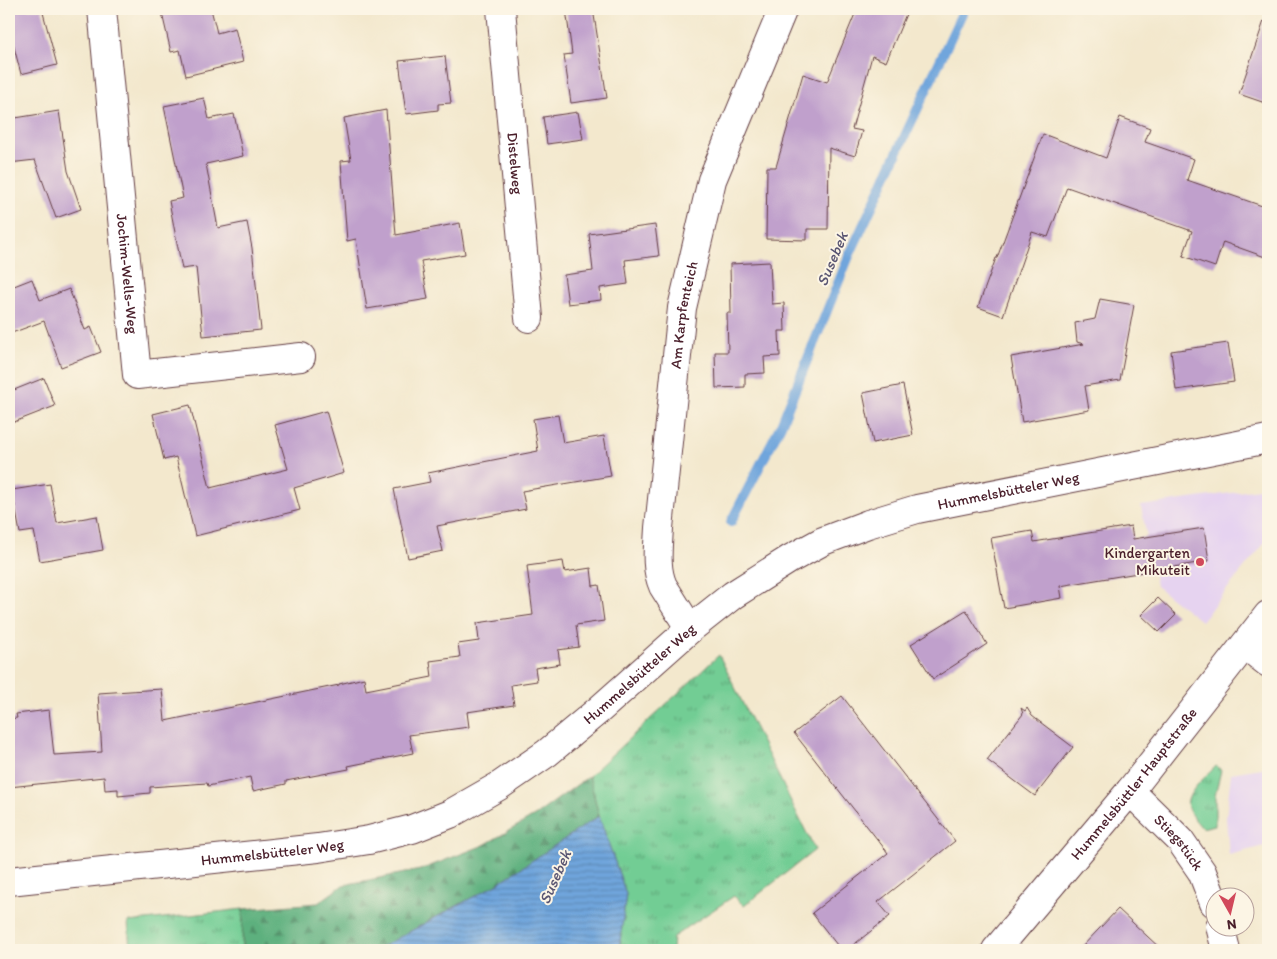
<svg xmlns="http://www.w3.org/2000/svg" width="1277" height="959" font-family="Itim,sans-serif">
<defs>
<pattern id="grass-tufts" width="24" height="20" patternUnits="userSpaceOnUse" patternTransform="scale(1.25)"><rect width="24" height="20" fill="#72cd94"/><path d="M3 7l-1-3M5 7V3M7 7l1-3M15 17l-1-3M17 17v-4M19 17l1-3" fill="none" stroke="#60a679"/></pattern>
<pattern id="forest-firs" width="22" height="20" patternUnits="userSpaceOnUse" patternTransform="scale(1.25)"><rect width="22" height="20" fill="#5db07e"/><path d="M5 1l3.5 6h-7zM16 11l3.5 6h-7z" fill="#4f8f67"/></pattern>
<pattern id="water-rules" width="6" height="5" patternUnits="userSpaceOnUse" patternTransform="scale(1.25)"><rect width="6" height="5" fill="#6fa5dc"/><path d="M0 2.5h6" fill="none" stroke="#5d86b3"/></pattern>
</defs>
<rect width="100%" height="100%" fill="#fcf5e5"/>
<filter id="ink" filterUnits="userSpaceOnUse"><feTurbulence type="fractalNoise" baseFrequency=".02" numOctaves="2"/><feDisplacementMap in="SourceGraphic" scale="10" xChannelSelector="R" yChannelSelector="G"/><feConvolveMatrix kernelMatrix="1 2 1 2 8 2 1 2 1" color-interpolation-filters="sRGB"/></filter>
<filter id="wash" filterUnits="userSpaceOnUse"><feTurbulence type="fractalNoise" baseFrequency=".0096" numOctaves="4" result="noise"/><feDisplacementMap in="SourceGraphic" scale="20" xChannelSelector="R" yChannelSelector="G"/><feGaussianBlur stdDeviation="1.12" result="paint"/><feColorMatrix in="noise" values="0 0 0 0 0 0 0 0 0 0 0 0 0 0 0 0 0 1.4 0 .05"/><feComposite in="paint" operator="in"/></filter>
<g filter="url(#wash)">
<rect width="100%" height="100%" fill="#f3e8cd"/>
<!-- built -->
<g fill="#e6d3f0">
<path d="M1266,488l2,2v49l-67,82 -45,-35 -15,-80z"/>
<path d="M1268,767v78l-39,10 -3,-37 5,-45z"/>
</g>
<!-- grass -->
<g fill="url(#grass-tufts)" stroke="#5e7660">
<path d="M719,655l96,195 -71,56 -10,-10 -61,41 -1,13h-53l7,-56 -27,-78 -10,-40z"/>
<path d="M1216,766l5,4 -6,26v29l-13,3c-4,-5 -12,-13 -14,-20 -4,-15 19,-32 28,-42z"/>
<path d="M243,909l-1,41h-112l-2,-28z"/>
</g>
<!-- forest -->
<path fill="url(#forest-firs)" stroke="#546854" d="M589,776l10,40 -102,68 -121,66h-134l1,-41 75,-6 25,-18 77,-15 64,-25 52,-30z"/>
<!-- water -->
<path fill="url(#water-rules)" stroke="#5c6284" d="M599,816l27,78 -7,56h-243l121,-66z"/>
<g fill="none" stroke-linecap="round" stroke-linejoin="round">
<!-- stream -->
<path stroke="#6fa5dc" stroke-width="10" d="M731,522l50,-97 68,-169 115,-247"/>
</g>
<g id="blocks">
<!-- building -->
<g fill="#c0a0cc">
<path d="M9,9h33l15,56 -36,9 -12,-46z"/>
<path d="M161,9h50l6,24 18,-5 8,34 -57,14 -6,-26 -9,2z"/>
<path d="M566,9h27l14,89 -36,5 -7,-48 8,-1z"/>
<path d="M857,9h36l13,5 -20,48 -14,-6 -20,73 10,2 -7,25 -26,-8 -1,81h-21v11l-41,-1 1,-72h9l27,-93 24,8z"/>
<path d="M1264,21l4,1v82l-29,-10z"/>
<path d="M445,56l6,47 -13,1v6l-32,4 -7,-53z"/>
<path d="M204,98l5,21 25,-5 9,42 -37,8 12,64 29,-6 5,26 9,82 -58,6 -7,-69 -14,2 -13,-68 14,-3 -19,-92z"/>
<path d="M386,110l10,125 64,-12 5,31 -44,7 7,38 -61,10 -11,-70 -9,2 -6,-80 10,-1 -7,-42z"/>
<path d="M59,111l9,60 13,38 -25,9 -21,-58 -26,3v-44z"/>
<path d="M578,112l5,27 -36,5 -4,-27z"/>
<path d="M1120,117l30,11 -5,14 49,17 -7,21 81,28v50l-45,-16 -8,25 -32,-11 9,-25 -125,-44 -19,50 -16,-5 -29,84 -25,-9 18,-49h1l46,-124 63,24z"/>
<path d="M655,225l4,31 -34,4 3,24 -28,4 1,12 -33,4 -4,-29 29,-4 -4,-37z"/>
<path d="M770,262l2,42 12,-1 1,28h-6l1,25 -16,1 1,16 -20,1v13l-29,1 -1,-36h13l-1,-39h4l-1,-49z"/>
<path d="M32,279l8,21 29,-11 16,41 6,-3 10,25 -40,15 -17,-46 -35,13v-46z"/>
<path d="M1100,299l34,6 -14,75 -35,6 4,24 -67,12 -11,-65 73,-13 -7,-2 -2,-19 20,-4z"/>
<path d="M1228,343l6,39 -58,8 -5,-39z"/>
<path d="M44,378l11,28 -46,18v-32z"/>
<path d="M903,385l10,50 -40,8 -10,-50z"/>
<path d="M190,405l20,83 78,-19 -13,-44 51,-14 18,62 -50,15 6,22 -105,26 -19,-79 -12,3 -11,-46z"/>
<path d="M558,415l5,28 41,-7 7,40 -89,15 4,18 -89,17 6,25 -35,7 -14,-69 36,-7 -2,-9 110,-22 -5,-32z"/>
<path d="M50,484l7,39 40,-7 6,34 -63,11 -6,-30 -14,2 -8,-43z"/>
<path d="M1131,526l2,13 71,-11 5,33 -149,25 2,12 -58,10 -13,-70 41,-7 2,11z"/>
<path d="M563,561l2,11 26,-4 2,18 6,-1 5,36 -28,4 3,22 -21,3 2,14 -25,4 2,13 -26,4 3,20 -47,7 2,15 -60,8 4,18 -65,13 1,3 -63,12v3l-33,7 -3,-14 -42,9 -1,-3 -57,4v6l-32,3v-7l-13,1 -1,-13 -95,10v-25h2l-2,-28v-15l8,-1 -1,-4 33,-4 5,45 48,-3 -4,-59 64,-4 3,32 174,-36v-1l25,-6 2,12 66,-13 -2,-16 30,-4 -2,-13 21,-3 -2,-18 56,-8 -6,-49z"/>
<path d="M1158,598l18,17 -17,17 -18,-17z"/>
<path d="M966,610l21,34 -54,35 -22,-35z"/>
<path d="M842,696l113,145 -77,61 12,14 -43,34h-6l-29,-37 76,-60 -94,-120z"/>
<path d="M1021,708l4,3 2,-3 5,8 41,31 -38,49 -48,-36 36,-46z"/>
<path d="M1118,909l44,41h-83z"/>
</g>
</g>
</g>
<g filter="url(#ink)">
<use href="#blocks" fill-opacity="0" stroke="#633d43" stroke-width="1"/>
<g fill="none" stroke-linecap="round" stroke-linejoin="round">
<defs>
<g id="minor">
<path id="s1" d="M102,9l35,366 164,-18"/>
<path id="s2" d="M501,9l28,309"/>
<path id="s3" d="M690,629l-27,-43c-8,-18 -5,-38 -4,-58l23,-220 30,-128 71,-171"/>
<path d="M1245,645l23,18"/>
<path id="s4" d="M1130,791l50,49 22,32 12,31"/>
<path id="s5" d="M9,881l309,-33 51,-8 43,-11 38,-15 49,-28 48,-33 53,-44 90,-80 43,-34 57,-36 33,-18 45,-17 49,-15 351,-70"/>
<path d="M1220,926l6,24"/>
</g>
<g id="major">
<path id="s6" d="M996,950l134,-159 138,-176"/>
</g>
</defs>
<!-- minor casing -->
<use href="#minor" stroke="#633d43" stroke-width="30"/>
<!-- major casing -->
<use href="#major" stroke="#633d43" stroke-width="30"/>
<!-- minor -->
<use href="#minor" stroke="#fff" stroke-width="28"/>
<!-- major -->
<use href="#major" stroke="#fff" stroke-width="28"/>
</g>
</g>
<!-- markers -->
<circle fill="#d1495b" stroke="#fcf5e5" stroke-width="2" cx="1200" cy="562" r="5"/>
<g text-anchor="middle" dominant-baseline="central" stroke-width="4" stroke-linejoin="round" paint-order="stroke">
<!-- street labels -->
<g font-size="15" fill="#4a1f2b" stroke="#fcf5e5">
<text stroke="none"><textPath href="#s2" startOffset="155">Distelweg</textPath></text>
<text stroke="none"><textPath href="#s1" startOffset="266">Jochim-Wells-Weg</textPath></text>
<text stroke="none"><textPath href="#s3" startOffset="324">Am Karpfenteich</textPath></text>
<text stroke="none"><textPath href="#s5" startOffset="1104">Hummelsbütteler Weg</textPath></text>
<text stroke="none"><textPath href="#s5" startOffset="684">Hummelsbütteler Weg</textPath></text>
<text stroke="none"><textPath href="#s6" startOffset="216">Hummelsbüttler Hauptstraße</textPath></text>
<text stroke="none"><textPath href="#s4" startOffset="71">Stiegstück</textPath></text>
<text stroke="none"><textPath href="#s5" startOffset="265">Hummelsbütteler Weg</textPath></text>
</g>
<!-- poi labels -->
<g font-size="15" fill="#4a1f2b" stroke="#fcf5e5" text-anchor="end">
<text x="1190" y="553">Kindergarten<tspan x="1190" dy="17">Mikuteit</tspan></text>
</g>
<!-- water labels -->
<g font-size="16" font-style="italic" fill="#595572" stroke="#fcf5e5">
<text transform="translate(832 259) rotate(-67)">Susebek</text>
<text transform="translate(555 877) rotate(-66)">Susebek</text>
</g>
</g>
<!-- margin -->
<rect width="1277" height="959" fill="none" stroke="#fcf5e5" stroke-width="30"/>
<!-- north arrow -->
<g transform="translate(1230 912) rotate(172)"><circle r="24" fill="#fcf5e5" stroke="#b59f9b"/>
<path d="M0-4L9 19L0 12L-9 19Z" fill="#d1495b"/>
<text y="-8" font-size="14" font-weight="bold" text-anchor="middle" fill="#4a1f2b">N</text>
</g>
</svg>
